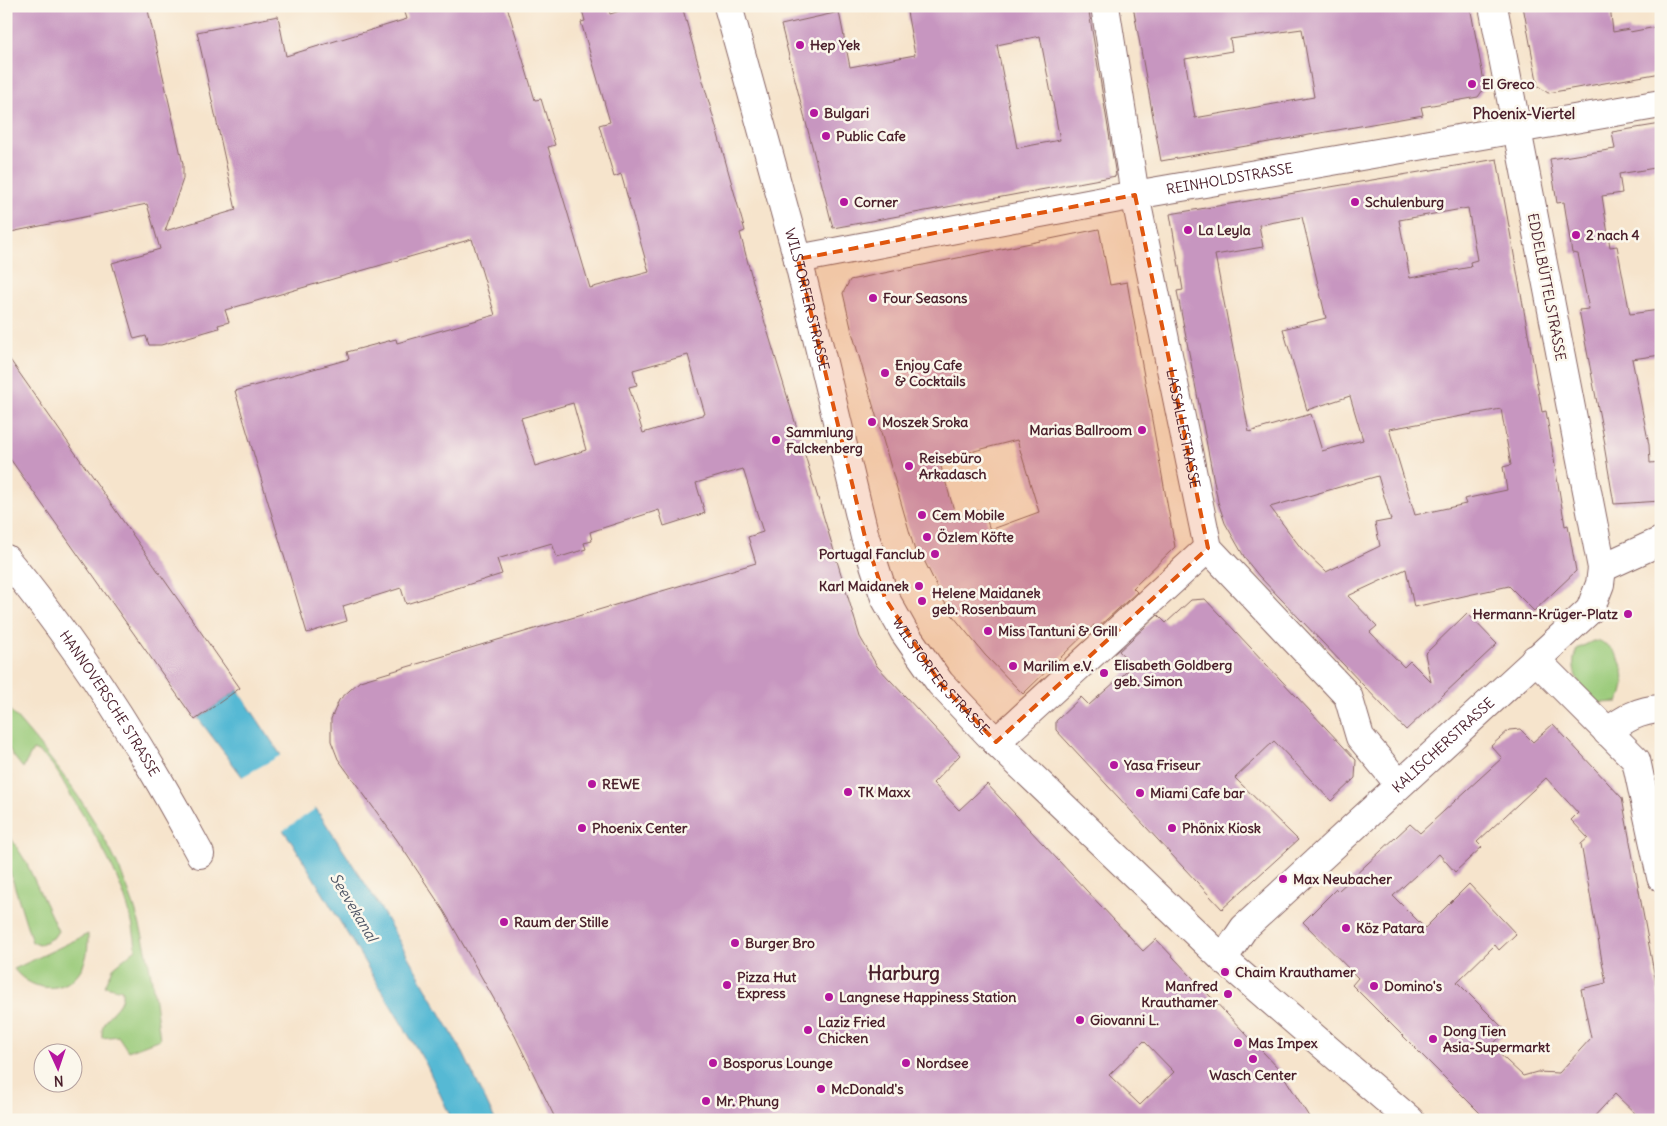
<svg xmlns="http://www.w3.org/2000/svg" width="1667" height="1126" font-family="Delius,sans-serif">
<rect width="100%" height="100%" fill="#fbf7ec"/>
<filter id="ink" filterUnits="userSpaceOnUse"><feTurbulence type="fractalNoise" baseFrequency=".02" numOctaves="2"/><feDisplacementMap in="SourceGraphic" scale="10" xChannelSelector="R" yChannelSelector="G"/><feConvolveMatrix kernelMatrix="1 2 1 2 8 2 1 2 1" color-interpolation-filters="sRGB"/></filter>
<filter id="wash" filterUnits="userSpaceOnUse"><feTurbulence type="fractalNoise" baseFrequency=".0096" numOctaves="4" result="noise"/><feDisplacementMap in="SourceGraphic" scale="20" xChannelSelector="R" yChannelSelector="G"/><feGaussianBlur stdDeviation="1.12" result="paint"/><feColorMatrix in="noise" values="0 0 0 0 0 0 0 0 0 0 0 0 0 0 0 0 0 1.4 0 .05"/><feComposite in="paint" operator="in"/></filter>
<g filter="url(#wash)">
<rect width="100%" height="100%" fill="#f6e4cc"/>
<!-- green -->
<g fill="#9aca79" stroke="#727452">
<path d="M1593,641c27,0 39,40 25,61l-18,1c-19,-12 -33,-32 -23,-54z"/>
<path d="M6,706c57,64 109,132 133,216 11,38 16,78 21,117l-32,12 -10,-15 -16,2c0,-4 0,-9 1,-12 5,-15 21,-18 19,-36l-17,-4 8,-18 23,-19c-4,-55 -36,-107 -65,-153 -9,-16 -20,-40 -38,-46l-10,18c-17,-21 -20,-24 -14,-52l-3,-3z"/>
<path d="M6,830l20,32 32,69 -4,6 -15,8 -7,-3 -26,-83z"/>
<path d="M88,934c0,9 0,19 -3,27 -13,34 -51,34 -71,8z"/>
</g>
<!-- water -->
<path fill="#56b9d4" stroke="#506c80" d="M238,690l136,207 89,156 32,67h-43l-26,-56 -134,-222 -94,-124z"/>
<!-- pier -->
<path fill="#f6e4cc" d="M283,754l35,53 -37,25 -41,-54z"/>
<g id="blocks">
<!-- building -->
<g fill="#c796c0" fill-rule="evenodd">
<path d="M6,6h141l36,158v15l-18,52 71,-21 -39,-178 81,-16 8,40 121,-37 -4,-13h104l28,94 6,-1 14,46 -7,2 42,141 59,-16 -28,-98 -7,3 -15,-52 11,-3 -29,-100 4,-1 -4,-15h27l2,8 26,-8h46l63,225 -5,2 16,60 104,344 17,29 83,89 -27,28 26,27 28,-26 156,167 13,-12 124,131 31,50h-755l-41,-84 -71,-125 -47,-71 -59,-81 -7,-18v-22l8,-19 21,-19 396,-118 -8,-26 15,-5 -20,-63 -47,14 9,30 -41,13 -5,-16 -69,22 2,9 -8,2 2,6 -29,9 -5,-15 -55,16 5,15 -96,30 -5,-16 -58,18 4,15 -40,12 -72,-242 114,-32 -2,-7 49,-13 1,4 98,-28 -23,-76 -247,71 4,12 -11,3 1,3 -58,17h-12l-3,-9 -12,3 -22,-76 48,-14 -13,-45 -141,29zM688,355l17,59 -62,19 -14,-46 8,-2 -4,-15zM573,403l13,47 -51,16 -14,-48zM1144,1041l30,31 -34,33 -31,-30z"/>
<path d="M936,6h152l28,170 -283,52 -52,-203 58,-13 11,55 65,-12 -8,-43zM1040,36l20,104 -43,8 -20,-103z"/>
<path d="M1133,6h337l15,81 -7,10 -57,10 2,8 -262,46zM1302,29l12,68 -119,21 -10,-59 47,-8 -2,-12z"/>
<path d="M1523,6h87l3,26 16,-3 1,3 31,-6v47l-113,20 -10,-7z"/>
<path d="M1661,124v43l-42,7 3,19 -20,3 8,51 7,-1 13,68 29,-4 2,14v31l-29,4 17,86 1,18 11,-1v39l-47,3 -10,-59 1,-1 -26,-134 10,-1 -11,-55 -6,-1 -8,-51 -7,1 -7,-44 65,-10 -3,-17z"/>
<path d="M1497,159l45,253 4,-1 19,115 3,-1 8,46 -42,40 -25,-25 -95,21 -8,-38 -58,27 29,30 -7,6 34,35 6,-6 21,21 -6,-28 42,-41 30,31 -91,86 -147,-154 -13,-16 -21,-37 -7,-21 -41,-211 6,-1 -13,-76zM1468,208l9,52 -7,2 1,5 -61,11 -11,-58zM1302,217l24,101 -43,11 24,81 43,-14 13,44 -41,11 -11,-37 -62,18 -34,-177 48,-8 -4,-22zM1501,409l10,56 -8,2 4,23 -43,9 2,5 -51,11 -26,-86zM1378,476l13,44 -16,3 5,23 -54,26 -25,-24 -31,-41z"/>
<path d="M1099,229l11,56 17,-3 48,265 -42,41 4,4 -40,36 -3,-3 -71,69 -38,-39 -36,-44 -30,-61 -4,1 -63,-219 -9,-39 7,-13zM1017,440l22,72 -49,18 -7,-21 -27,8 -17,-57z"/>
<path d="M6,354l234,334 -45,32 -189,-267z"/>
<path d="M1205,599l151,161 -1,18 -24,23 -57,-60 -39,37 63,62 -76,69 -166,-179v-9l25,-24 8,8 44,-39 -14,-15 39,-36 8,8 25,-23z"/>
<path d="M1553,724l69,74 39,213v109h-19l-27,-26 -24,26h-104l-135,-135 6,-7 -55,-56 33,-33 2,2 72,-67 10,9 82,-75 -11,-12 18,-16 11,-1 13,13zM1546,778l32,35 -7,7 17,18 -7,6 25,139 -25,6 10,49 -32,35 -22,-1 -14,4 -32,-30 15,-15 -49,-49 38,-37 4,5 17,-16 -47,-50 -44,44 -32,-32 46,-42 16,18 27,-25 -5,-5z"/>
</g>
</g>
</g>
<g filter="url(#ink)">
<use href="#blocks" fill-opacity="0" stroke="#866463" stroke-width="1"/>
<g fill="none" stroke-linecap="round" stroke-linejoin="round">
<defs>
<g id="minor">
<path id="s1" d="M728,6l70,253 67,278 20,61 19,34 36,51 56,59 227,217 187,161"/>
<path id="s2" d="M1105,6l30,189 73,353 140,148 12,41 39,47"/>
<path id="s3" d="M798,259l337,-64 526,-91"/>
<path d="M1602,568l59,-27"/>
<path d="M1535,659l101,101 25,117"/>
<path d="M1607,732c17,-13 32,-22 54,-23"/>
<path d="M996,742l212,-194"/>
<path id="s4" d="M1223,959l21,-31 346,-318 10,-26 2,-16 -109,-562"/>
</g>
<g id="major">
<path id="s5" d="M6,559c76,91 138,191 194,295"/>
</g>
</defs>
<!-- minor casing -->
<use href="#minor" stroke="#866463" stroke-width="30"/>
<!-- major casing -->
<use href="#major" stroke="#866463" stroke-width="30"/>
<!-- minor -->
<use href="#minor" stroke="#fff" stroke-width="28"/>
<!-- major -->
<use href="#major" stroke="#fff" stroke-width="28"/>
</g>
</g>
<!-- marked area -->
<path fill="#e0560e" fill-opacity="0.2" stroke="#e0560e" stroke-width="4" stroke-dasharray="10 6" stroke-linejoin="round" d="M1135,195l73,353 -212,194 -56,-59 -55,-85 -20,-61 -67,-278z"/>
<!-- markers -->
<g fill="#b5179e" stroke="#fbf7ec" stroke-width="2">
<circle cx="800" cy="45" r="5"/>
<circle cx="1472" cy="84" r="5"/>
<circle cx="814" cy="113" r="5"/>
<circle cx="826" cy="136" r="5"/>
<circle cx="844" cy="202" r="5"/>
<circle cx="1355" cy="202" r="5"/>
<circle cx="1188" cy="230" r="5"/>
<circle cx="1576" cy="235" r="5"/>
<circle cx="873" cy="298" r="5"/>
<circle cx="885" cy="373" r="5"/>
<circle cx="872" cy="422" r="5"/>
<circle cx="1142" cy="430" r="5"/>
<circle cx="776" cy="440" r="5"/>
<circle cx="909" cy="466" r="5"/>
<circle cx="922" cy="515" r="5"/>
<circle cx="927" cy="537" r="5"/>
<circle cx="935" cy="554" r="5"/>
<circle cx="919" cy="586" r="5"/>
<circle cx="922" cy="601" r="5"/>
<circle cx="1628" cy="614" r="5"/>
<circle cx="988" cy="631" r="5"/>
<circle cx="1013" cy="666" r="5"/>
<circle cx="1104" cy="673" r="5"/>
<circle cx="1114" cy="765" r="5"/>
<circle cx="592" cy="784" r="5"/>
<circle cx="848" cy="792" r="5"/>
<circle cx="1140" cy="793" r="5"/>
<circle cx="582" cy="828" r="5"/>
<circle cx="1172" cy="828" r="5"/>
<circle cx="1283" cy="879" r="5"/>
<circle cx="504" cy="922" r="5"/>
<circle cx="1346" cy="928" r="5"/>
<circle cx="735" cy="943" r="5"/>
<circle cx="1225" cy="972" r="5"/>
<circle cx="727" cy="985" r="5"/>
<circle cx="1374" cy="986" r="5"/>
<circle cx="1228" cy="994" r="5"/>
<circle cx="829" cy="997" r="5"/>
<circle cx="1080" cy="1020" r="5"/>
<circle cx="808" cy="1030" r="5"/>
<circle cx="1433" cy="1039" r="5"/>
<circle cx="1238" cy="1043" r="5"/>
<circle cx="1253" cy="1059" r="5"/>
<circle cx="713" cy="1063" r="5"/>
<circle cx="906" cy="1063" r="5"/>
<circle cx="821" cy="1089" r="5"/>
<circle cx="706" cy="1101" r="5"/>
</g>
<g text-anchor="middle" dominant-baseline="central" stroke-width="5" stroke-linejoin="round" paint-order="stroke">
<!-- poi labels -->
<g font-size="14" font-weight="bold" fill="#4a1f2b" stroke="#fbf7ec" text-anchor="start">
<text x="810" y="45">Hep Yek</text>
<text x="1482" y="84">El Greco</text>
<text x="824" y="113">Bulgari</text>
<text x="836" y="136">Public Cafe</text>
<text x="854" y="202">Corner</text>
<text x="1365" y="202">Schulenburg</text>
<text x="1198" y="230">La Leyla</text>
<text x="1586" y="235">2 nach 4</text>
<text x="883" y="298">Four Seasons</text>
<text x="895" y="365">Enjoy Cafe<tspan x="895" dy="16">&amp; Cocktails</tspan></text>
<text x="882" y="422">Moszek Sroka</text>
<text x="1132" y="430" text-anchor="end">Marias Ballroom</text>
<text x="786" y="432">Sammlung<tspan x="786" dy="16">Falckenberg</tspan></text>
<text x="919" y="458">Reisebüro<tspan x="919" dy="16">Arkadasch</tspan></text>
<text x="932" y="515">Cem Mobile</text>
<text x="937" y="537">Özlem Köfte</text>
<text x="925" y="554" text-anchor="end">Portugal Fanclub</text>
<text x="909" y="586" text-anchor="end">Karl Maidanek</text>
<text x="932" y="593">Helene Maidanek<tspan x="932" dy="16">geb. Rosenbaum</tspan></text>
<text x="1618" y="614" text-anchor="end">Hermann-Krüger-Platz</text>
<text x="998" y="631">Miss Tantuni &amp; Grill</text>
<text x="1114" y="665">Elisabeth Goldberg<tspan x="1114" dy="16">geb. Simon</tspan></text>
<text x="1023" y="666">Marilim e.V.</text>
<text x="1124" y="765">Yasa Friseur</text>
<text x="602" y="784">REWE</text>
<text x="858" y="792">TK Maxx</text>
<text x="1150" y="793">Miami Cafe bar</text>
<text x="592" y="828">Phoenix Center</text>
<text x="1182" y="828">Phönix Kiosk</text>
<text x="1293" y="879">Max Neubacher</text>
<text x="514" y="922">Raum der Stille</text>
<text x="1356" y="928">Köz Patara</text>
<text x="745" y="943">Burger Bro</text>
<text x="1235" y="972">Chaim Krauthamer</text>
<text x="737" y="977">Pizza Hut<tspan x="737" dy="16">Express</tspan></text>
<text x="1218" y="986" text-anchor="end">Manfred<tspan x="1218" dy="16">Krauthamer</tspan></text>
<text x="1384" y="986">Domino's</text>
<text x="839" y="997">Langnese Happiness Station</text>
<text x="1090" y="1020">Giovanni L.</text>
<text x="818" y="1022">Laziz Fried<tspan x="818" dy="16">Chicken</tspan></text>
<text x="1443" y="1031">Dong Tien<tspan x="1443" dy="16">Asia-Supermarkt</tspan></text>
<text x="1248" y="1043">Mas Impex</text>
<text x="723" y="1063">Bosporus Lounge</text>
<text x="916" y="1063">Nordsee</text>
<text x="1253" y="1075" text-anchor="middle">Wasch Center</text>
<text x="831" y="1089">McDonald's</text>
<text x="716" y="1101">Mr. Phung</text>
</g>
<!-- street labels -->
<g font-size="14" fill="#4a1f2b" stroke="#fbf7ec">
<text stroke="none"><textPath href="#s3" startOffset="439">REINHOLDSTRASSE</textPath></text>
<text transform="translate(1547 287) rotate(79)">EDDELBÜTTELSTRASSE</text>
<text stroke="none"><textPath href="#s1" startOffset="304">WILSTORFER STRASSE</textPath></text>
<text stroke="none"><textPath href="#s2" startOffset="430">LASSALLESTRASSE</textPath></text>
<text stroke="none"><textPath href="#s1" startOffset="709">WILSTORFER STRASSE</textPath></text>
<text stroke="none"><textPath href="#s5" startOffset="178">HANNOVERSCHE STRASSE</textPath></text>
<text stroke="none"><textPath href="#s4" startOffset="308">KALISCHERSTRASSE</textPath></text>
</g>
<!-- neighbourhood labels -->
<g font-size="15" font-weight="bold" fill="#4a1f2b" stroke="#fbf7ec">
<text x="1524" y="113">Phoenix-Viertel</text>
</g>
<!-- water labels -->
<g font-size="15" font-style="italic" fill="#4e5566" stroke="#fbf7ec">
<text transform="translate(354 907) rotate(59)">Seevekanal</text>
</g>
<!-- district labels -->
<g font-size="19" font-weight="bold" fill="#4a1f2b" stroke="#fbf7ec">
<text x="904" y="973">Harburg</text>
</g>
</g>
<!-- margin -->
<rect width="1667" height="1126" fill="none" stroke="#fbf7ec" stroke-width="25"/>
<!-- north arrow -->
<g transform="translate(58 1068) rotate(177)"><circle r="24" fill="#fbf7ec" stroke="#b4a19f"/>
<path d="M0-4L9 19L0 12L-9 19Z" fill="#b5179e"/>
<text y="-8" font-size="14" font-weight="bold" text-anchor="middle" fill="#4a1f2b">N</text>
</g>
</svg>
